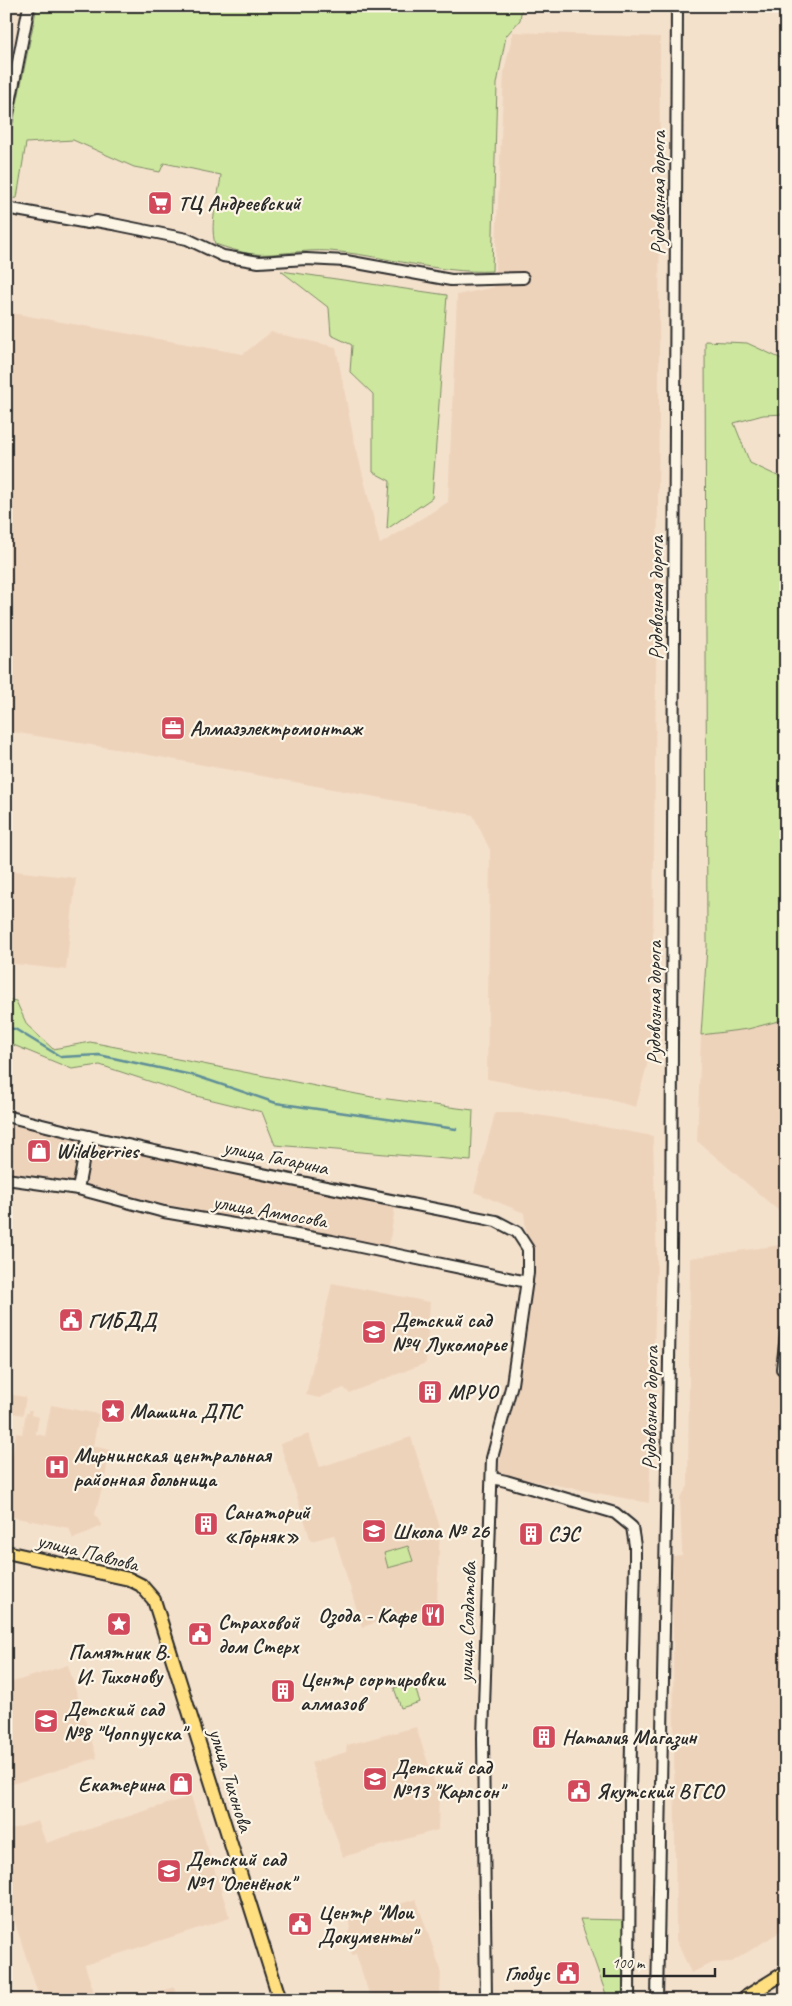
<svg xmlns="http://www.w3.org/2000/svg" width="792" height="2006" font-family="Caveat,sans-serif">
<rect width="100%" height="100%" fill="#f4e1cc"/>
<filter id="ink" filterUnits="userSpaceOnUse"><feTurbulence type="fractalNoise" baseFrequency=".02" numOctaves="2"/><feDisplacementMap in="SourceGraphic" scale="10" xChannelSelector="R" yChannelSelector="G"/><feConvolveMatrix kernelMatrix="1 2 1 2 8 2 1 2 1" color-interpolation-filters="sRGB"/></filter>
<g filter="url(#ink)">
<!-- built -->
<g fill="#eed3bb">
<path d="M513,32l147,5 -1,378 -6,530 -3,109 -14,53 -30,-8 -45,-6 -74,-14 3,-229 -17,-35 -346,-64 -121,-20v-419l237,42 28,-22 65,15 17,88 27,109 68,-42 9,-207 37,-8 10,-215z"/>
<path d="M6,870l70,8 -10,92 -60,-7z"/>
<path d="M786,1019v198l-89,-76 4,-106 47,-6z"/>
<path d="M495,1113h28l28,4 102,19 4,123 -8,244 -151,-29 7,-52 22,-98 5,-70 -6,-22 -2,-19 -50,-21z"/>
<path d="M6,1124l389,84 -6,38 -383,-71z"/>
<path d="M786,1244v684l-54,34 -19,1 -22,10 -15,-33 -4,-384 10,-1 -2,-57 8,-12 2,-228z"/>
<path d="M332,1283l98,19 -4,61 -77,30 -5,-5 -25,10 -13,-3z"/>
<path d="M6,1394l20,3 -3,18 -11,-2 -6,31z"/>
<path d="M51,1405l48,9 -6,32 17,4 -5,28 -10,36 7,12 -29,13 -4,-11 -63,-12v-60l6,1 4,-24 6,1 4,-21h2v-3h4l-1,5 8,2 -3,17 9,2z"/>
<path d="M309,1434l11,33 91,-30 29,90 -3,77 -75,23 -28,-92 -23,6 -31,-97z"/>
<path d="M68,1665l29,93 -91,28v-102z"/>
<path d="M416,1727l23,68 -1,35 -95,27 -32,-94 35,-11 1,-7z"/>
<path d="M191,1796l39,122 -145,47 11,33 -56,2 -34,-105v-64l32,-10 8,22z"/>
<path d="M416,1899l25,71 -1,30h-69l-15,-46 -4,1 -5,-20 4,-8 -3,-7z"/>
<path d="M174,1987l4,13h-46z"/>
</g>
<!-- green -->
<g fill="#cde79e" stroke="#7c8964">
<path d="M37,6h485l-2,14 -14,16 -9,48 -5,187c-55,3 -108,-16 -163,-20 -25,-2 -52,5 -77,3 -12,-2 -25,-6 -37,-10 -6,-23 4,-47 6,-69l-57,-12 -4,9 -26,-5 -61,-27 -47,3 -9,55 -11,1v-42z"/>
<path d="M281,271l166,24 -15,203 -45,31 3,-48 -17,-9v-78l-23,-22 2,-27 -21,-10 -2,-27z"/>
<path d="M705,341l42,2 39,18v53l-23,1 -29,8 16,40 36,17v539l-38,10 -47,6 6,-88z"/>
<path d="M6,999l10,2 11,24 26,24 37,-7 282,55 101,13 -2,51 -196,-16 -13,-33 -74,-18 -88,-29 -28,4 -66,-27z"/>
<path d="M408,1546l5,15 -25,7 -4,-15z"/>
<path d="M413,1682l7,20 -19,6 -7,-20z"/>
<path d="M580,1919l45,1 -2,80h-15z"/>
</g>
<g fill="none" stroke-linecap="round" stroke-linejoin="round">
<!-- stream -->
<path stroke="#5f8e98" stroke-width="2.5" d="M6,1028l9,1 46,28 38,-2 97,21 80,27 180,26"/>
<defs>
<g id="minor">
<path d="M6,123l23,-117"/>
<path d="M6,208l82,15 8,-2 17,3 74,15 36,17 36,6 47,-3 40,2 105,19 72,-2"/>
<path d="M6,1116c162,41 326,72 490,105l21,11 11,17v24l-16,111 -20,74 -9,280 3,262"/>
<path d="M6,1179l72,10 86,23 168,29 195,41"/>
<path d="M78,1189l10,-53"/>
<path d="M782,1369l4,-34"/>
<path d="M492,1478l14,3 109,32 17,14 3,19v15l-5,230 -1,209"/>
<path d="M657,2000l14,-747 6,-1247"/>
</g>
<g id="major">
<path d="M6,1552l123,27 12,6 13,15 126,400"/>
<path d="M741,2000l45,-28"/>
</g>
</defs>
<!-- minor casing -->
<use href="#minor" stroke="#2b2b2b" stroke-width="14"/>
<!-- major casing -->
<use href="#major" stroke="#2b2b2b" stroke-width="16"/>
<!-- minor -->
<use href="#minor" stroke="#fcf5e5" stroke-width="10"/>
<!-- major -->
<use href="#major" stroke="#ffdf80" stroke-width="12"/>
</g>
</g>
<!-- icons -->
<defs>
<symbol id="supermarket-square" viewBox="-11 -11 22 22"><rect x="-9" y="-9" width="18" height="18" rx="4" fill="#d1495b" stroke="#fcf5e5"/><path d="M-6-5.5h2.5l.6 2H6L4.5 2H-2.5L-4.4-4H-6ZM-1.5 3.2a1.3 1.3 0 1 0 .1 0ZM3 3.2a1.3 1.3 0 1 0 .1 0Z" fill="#fff"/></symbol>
<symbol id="office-square" viewBox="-11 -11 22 22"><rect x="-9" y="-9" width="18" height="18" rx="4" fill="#d1495b" stroke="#fcf5e5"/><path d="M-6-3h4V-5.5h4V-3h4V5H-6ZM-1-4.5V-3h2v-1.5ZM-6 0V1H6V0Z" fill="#fff"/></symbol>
<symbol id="shop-square" viewBox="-11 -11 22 22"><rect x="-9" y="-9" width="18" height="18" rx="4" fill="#d1495b" stroke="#fcf5e5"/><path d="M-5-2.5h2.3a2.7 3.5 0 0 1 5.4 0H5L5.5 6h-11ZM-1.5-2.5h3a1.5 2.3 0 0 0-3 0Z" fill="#fff"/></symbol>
<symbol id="civic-square" viewBox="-11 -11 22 22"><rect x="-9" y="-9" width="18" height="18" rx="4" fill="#d1495b" stroke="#fcf5e5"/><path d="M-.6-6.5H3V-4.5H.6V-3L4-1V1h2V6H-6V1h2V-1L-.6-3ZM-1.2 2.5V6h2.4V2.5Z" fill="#fff"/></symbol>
<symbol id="school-square" viewBox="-11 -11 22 22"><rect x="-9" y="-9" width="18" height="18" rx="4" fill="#d1495b" stroke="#fcf5e5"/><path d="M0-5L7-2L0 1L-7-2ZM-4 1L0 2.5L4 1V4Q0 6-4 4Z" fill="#fff"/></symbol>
<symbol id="building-square" viewBox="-11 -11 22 22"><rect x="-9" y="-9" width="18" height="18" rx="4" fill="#d1495b" stroke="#fcf5e5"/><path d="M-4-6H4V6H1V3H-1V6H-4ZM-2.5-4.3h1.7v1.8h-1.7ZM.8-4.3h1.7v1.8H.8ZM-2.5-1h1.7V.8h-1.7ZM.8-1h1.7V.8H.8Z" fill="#fff"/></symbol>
<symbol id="sight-square" viewBox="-11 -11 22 22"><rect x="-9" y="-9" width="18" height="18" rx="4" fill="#d1495b" stroke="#fcf5e5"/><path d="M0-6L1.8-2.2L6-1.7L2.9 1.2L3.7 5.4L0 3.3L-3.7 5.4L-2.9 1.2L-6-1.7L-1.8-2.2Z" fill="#fff"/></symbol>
<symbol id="hospital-square" viewBox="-11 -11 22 22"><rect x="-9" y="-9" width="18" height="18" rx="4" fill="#d1495b" stroke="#fcf5e5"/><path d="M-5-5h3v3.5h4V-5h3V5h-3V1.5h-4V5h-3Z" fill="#fff"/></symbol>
<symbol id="restaurant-square" viewBox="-11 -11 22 22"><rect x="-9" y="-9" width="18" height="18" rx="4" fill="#d1495b" stroke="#fcf5e5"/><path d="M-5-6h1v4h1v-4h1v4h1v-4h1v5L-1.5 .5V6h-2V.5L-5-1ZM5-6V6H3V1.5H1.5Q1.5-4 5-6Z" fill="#fff"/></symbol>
</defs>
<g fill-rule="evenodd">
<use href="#supermarket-square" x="146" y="189" width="28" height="28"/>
<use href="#office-square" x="159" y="714" width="28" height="28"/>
<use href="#shop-square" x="25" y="1137" width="28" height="28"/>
<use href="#civic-square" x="57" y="1306" width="28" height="28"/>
<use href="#school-square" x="360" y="1318" width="28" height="28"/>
<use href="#building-square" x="416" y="1378" width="28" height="28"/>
<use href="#sight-square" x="99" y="1397" width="28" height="28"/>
<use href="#hospital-square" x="43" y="1453" width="28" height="28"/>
<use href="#building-square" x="192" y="1510" width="28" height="28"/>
<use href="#school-square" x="360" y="1517" width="28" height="28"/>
<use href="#building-square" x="517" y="1520" width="28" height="28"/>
<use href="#restaurant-square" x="419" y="1601" width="28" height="28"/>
<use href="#sight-square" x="105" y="1610" width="28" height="28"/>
<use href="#civic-square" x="186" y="1620" width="28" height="28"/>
<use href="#building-square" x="269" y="1677" width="28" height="28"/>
<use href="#school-square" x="32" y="1707" width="28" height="28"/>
<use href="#building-square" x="530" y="1723" width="28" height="28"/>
<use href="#school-square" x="361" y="1765" width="28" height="28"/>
<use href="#shop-square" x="167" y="1770" width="28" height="28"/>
<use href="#civic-square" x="565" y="1777" width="28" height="28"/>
<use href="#school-square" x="155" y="1857" width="28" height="28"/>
<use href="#civic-square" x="286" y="1910" width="28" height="28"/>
<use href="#civic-square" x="554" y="1959" width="28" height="28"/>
</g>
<g text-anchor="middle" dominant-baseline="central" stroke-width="4.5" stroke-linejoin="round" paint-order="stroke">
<!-- street labels -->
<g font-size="21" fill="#2b2b2b" stroke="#fcf5e5">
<text transform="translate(658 193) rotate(-90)">Рудовозная дорога</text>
<text transform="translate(656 598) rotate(-90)">Рудовозная дорога</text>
<text transform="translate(654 1003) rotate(-90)">Рудовозная дорога</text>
<text transform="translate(276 1157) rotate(12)">улица Гагарина</text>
<text transform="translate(270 1211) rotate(10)">улица Аммосова</text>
<text transform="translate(650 1408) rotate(-89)">Рудовозная дорога</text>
<text transform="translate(88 1552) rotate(14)">улица Павлова</text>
<text transform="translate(467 1622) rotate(-88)">улица Солдатова</text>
<text transform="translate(231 1780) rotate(73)">улица Тихонова</text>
</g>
<!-- poi labels -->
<g font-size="21" font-weight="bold" fill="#2b2b2b" stroke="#fcf5e5" text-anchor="start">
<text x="178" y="203">ТЦ Андреевский</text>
<text x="190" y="728">Алмазэлектромонтаж</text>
<text x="56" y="1151">Wildberries</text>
<text x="88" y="1320">ГИБДД</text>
<text x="392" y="1320">Детский сад<tspan x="392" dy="24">№4 Лукоморье</tspan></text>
<text x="448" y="1392">МРУО</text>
<text x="130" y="1411">Машина ДПС</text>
<text x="74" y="1455">Мирнинская центральная<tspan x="74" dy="24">районная больница</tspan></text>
<text x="224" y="1512">Санаторий<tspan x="224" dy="24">«Горняк»</tspan></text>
<text x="392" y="1531">Школа № 26</text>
<text x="548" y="1534">СЭС</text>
<text x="416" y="1615" text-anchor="end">Озода - Кафе</text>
<text x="218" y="1622">Страховой<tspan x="218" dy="24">дом Стерх</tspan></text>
<text x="119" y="1652" text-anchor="middle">Памятник В.<tspan x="119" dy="24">И. Тихонову</tspan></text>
<text x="300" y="1679">Центр сортировки<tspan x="300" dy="24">алмазов</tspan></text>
<text x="64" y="1709">Детский сад<tspan x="64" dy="24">№8 "Чоппууска"</tspan></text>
<text x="562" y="1737">Наталия Магазин</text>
<text x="392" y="1767">Детский сад<tspan x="392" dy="24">№13 "Карлсон"</tspan></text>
<text x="164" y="1784" text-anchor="end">Екатерина</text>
<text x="596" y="1791">Якутский ВГСО</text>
<text x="186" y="1859">Детский сад<tspan x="186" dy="24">№1 "Оленёнок"</tspan></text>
<text x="318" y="1912">Центр "Мои<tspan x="318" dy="24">Документы"</tspan></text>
<text x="550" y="1973" text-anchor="end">Глобус</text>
</g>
</g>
<!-- margin -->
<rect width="792" height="2006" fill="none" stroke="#fcf5e5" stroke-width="25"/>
<rect x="12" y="12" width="767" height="1981" fill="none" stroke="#2b2b2b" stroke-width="2" filter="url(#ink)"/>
<!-- scale -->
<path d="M604 1968v8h111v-8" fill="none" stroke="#2b2b2b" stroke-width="2.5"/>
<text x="612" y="1968" font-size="15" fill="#2b2b2b" stroke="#fcf5e5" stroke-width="4" paint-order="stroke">100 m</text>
</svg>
